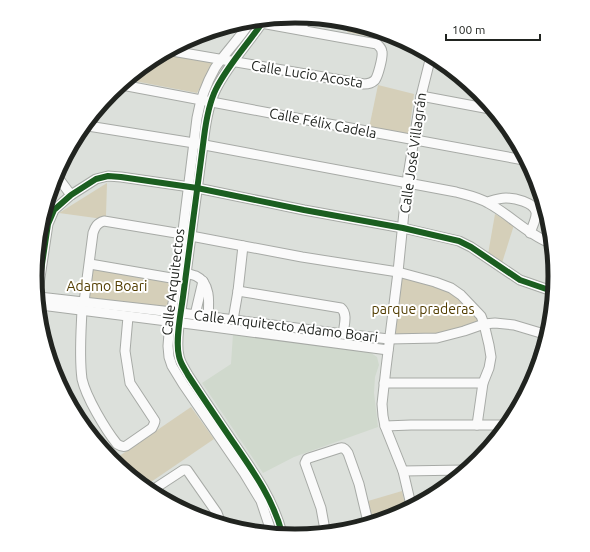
<svg xmlns="http://www.w3.org/2000/svg" width="590" height="552" font-family="Ubuntu,sans-serif">
<rect width="100%" height="100%" fill="#dce0db"/>
<!-- built -->
<path fill="#d0d9cd" d="M233,334l135,17 9,6 2,8 -4,12 -1,16 4,34 -84,30 -31,16 -61,-90 29,-19z"/>
<!-- green -->
<g fill="#d5cfb9">
<path d="M348,27l47,9 13,9 -61,-13z"/>
<path d="M167,55l47,8 -17,30 -68,-13z"/>
<path d="M378,85l36,9 -5,40 -40,-6z"/>
<path d="M107,183l-1,33 -3,3 -44,-6z"/>
<path d="M495,214l19,11 -12,38 -14,-9z"/>
<path d="M90,264l87,15 -5,33 -88,-10z"/>
<path d="M398,272l53,16 33,36 -20,7 -75,8z"/>
<path d="M191,407l23,32 -66,45 -36,-23z"/>
<path d="M402,491l4,18 -12,7 -21,4 -5,-19z"/>
</g>
<g fill="none" stroke-linecap="round" stroke-linejoin="round">
<defs>
<g id="minor">
<path d="M262,23c-15,22 -34,42 -46,66 -7,14 -10,32 -12,48l-21,160c-2,15 -8,44 -4,59 1,7 6,13 9,19 15,23 30,45 45,67 20,29 40,57 49,91"/>
<path d="M248,25c-10,15 -23,28 -33,43 -9,16 -15,33 -18,50l-20,161 -7,42 -2,25 1,11 3,9 11,18 61,89 17,28 10,30"/>
<path d="M302,30l3,-12"/>
<path d="M172,51l192,33c4,0 8,-1 11,-4 3,-4 8,-23 7,-28 0,-3 -2,-5 -5,-8l-116,-21"/>
<path d="M122,85l185,35 217,40"/>
<path d="M421,96l69,13"/>
<path d="M88,126l106,17 262,49c11,3 22,5 32,11 21,11 38,30 60,39"/>
<path d="M56,175l15,20"/>
<path d="M488,202c6,-2 11,-4 18,-4 8,0 28,4 30,14 1,6 -4,15 -6,21"/>
<path d="M191,236l111,21 96,15 37,10 16,6 10,7 20,21 3,8 5,21 2,12 -2,11 -6,15 -6,42"/>
<path d="M90,264l87,15"/>
<path d="M186,273c3,1 7,2 10,3 15,7 13,27 12,41"/>
<path d="M38,291l10,-67 6,-14 17,-15 25,-16 12,-3 13,1 76,11 107,22 99,18 43,10 13,3 12,6 49,33 32,11"/>
<path d="M238,291l103,17c7,6 3,17 2,26"/>
<path d="M39,297l142,16 162,21 46,5 48,-1 27,-7 20,-7 11,-1 19,2 30,9"/>
<path d="M84,302l9,-69c2,-6 4,-10 11,-12l78,13"/>
<path d="M41,305c116,14 231,30 347,45"/>
<path d="M82,310c-1,23 -3,46 0,69 4,18 23,50 35,65 3,2 6,3 9,2l26,-18 2,-4 1,-3 -25,-38 -5,-32 3,-34"/>
<path d="M195,315l8,-34"/>
<path d="M233,320l5,-29 5,-45"/>
<path d="M384,383h99"/>
<path d="M530,384l11,-37"/>
<path d="M385,426l26,-1h91"/>
<path d="M403,471l61,-1"/>
<path d="M154,489l29,-19h4l30,43 3,8"/>
<path d="M411,505l-8,-34 -18,-45 -2,-10 -1,-12 4,-36 12,-96 9,-90 14,-86 9,-36"/>
<path d="M325,530l-4,-22 -16,-45 2,-4 2,-1 31,-10c4,-1 6,2 8,5l11,31 9,38"/>
</g>
</defs>
<!-- minor casing -->
<use href="#minor" stroke="#a7aaa6" stroke-width="11"/>
<!-- minor -->
<use href="#minor" stroke="#fafafa" stroke-width="9"/>
<defs>
<g id="cycleway">
<path d="M262,23c-15,22 -34,42 -46,66 -7,14 -10,32 -12,48l-21,160c-2,15 -8,44 -4,59 1,7 6,13 9,19 15,23 30,45 45,67 20,29 40,57 49,91"/>
<path d="M38,291l10,-67 6,-14 17,-15 25,-16 12,-3 13,1 76,11 107,22 99,18 43,10 13,3 12,6 49,33 32,11"/>
</g>
</defs>
<!-- cycleway casing -->
<use href="#cycleway" stroke="#fff" stroke-width="8"/>
<!-- cycleway -->
<use href="#cycleway" stroke="#1b5e20" stroke-width="6"/>
</g>
<g text-anchor="middle" dominant-baseline="central" stroke-width="4" stroke-linejoin="round" paint-order="stroke">
<!-- street labels -->
<g font-size="14" fill="#212420" stroke="#fff">
<text transform="translate(307 74) rotate(9)">Calle Lucio Acosta</text>
<text transform="translate(323 123) rotate(11)">Calle Félix Cadela</text>
<text transform="translate(413 153) rotate(-82)">Calle José Villagrán</text>
<text transform="translate(173 282) rotate(-83)">Calle Arquitectos</text>
<text transform="translate(286 326) rotate(7)">Calle Arquitecto Adamo Boari</text>
</g>
<!-- park labels -->
<g font-size="14" fill="#523d00" stroke="#fff">
<text x="107" y="286">Adamo Boari</text>
<text x="423" y="309">parque praderas</text>
</g>
</g>
<!-- crop -->
<path d="M0 0H590V552H0ZM42 276a253 253 0 1 1 506 0a253 253 0 1 1-506 0Z" fill="#fff" fill-rule="evenodd"/>
<path fill="none" stroke="#212420" stroke-width="5" d="M42 276a253 253 0 1 1 506 0a253 253 0 1 1-506 0Z"/>
<!-- scale -->
<path d="M446 34v6h94v-6" fill="none" stroke="#212420" stroke-width="2"/>
<text x="452" y="34" font-size="12" fill="#212420" stroke="#ffffff" stroke-width="3" paint-order="stroke">100 m</text>
</svg>
